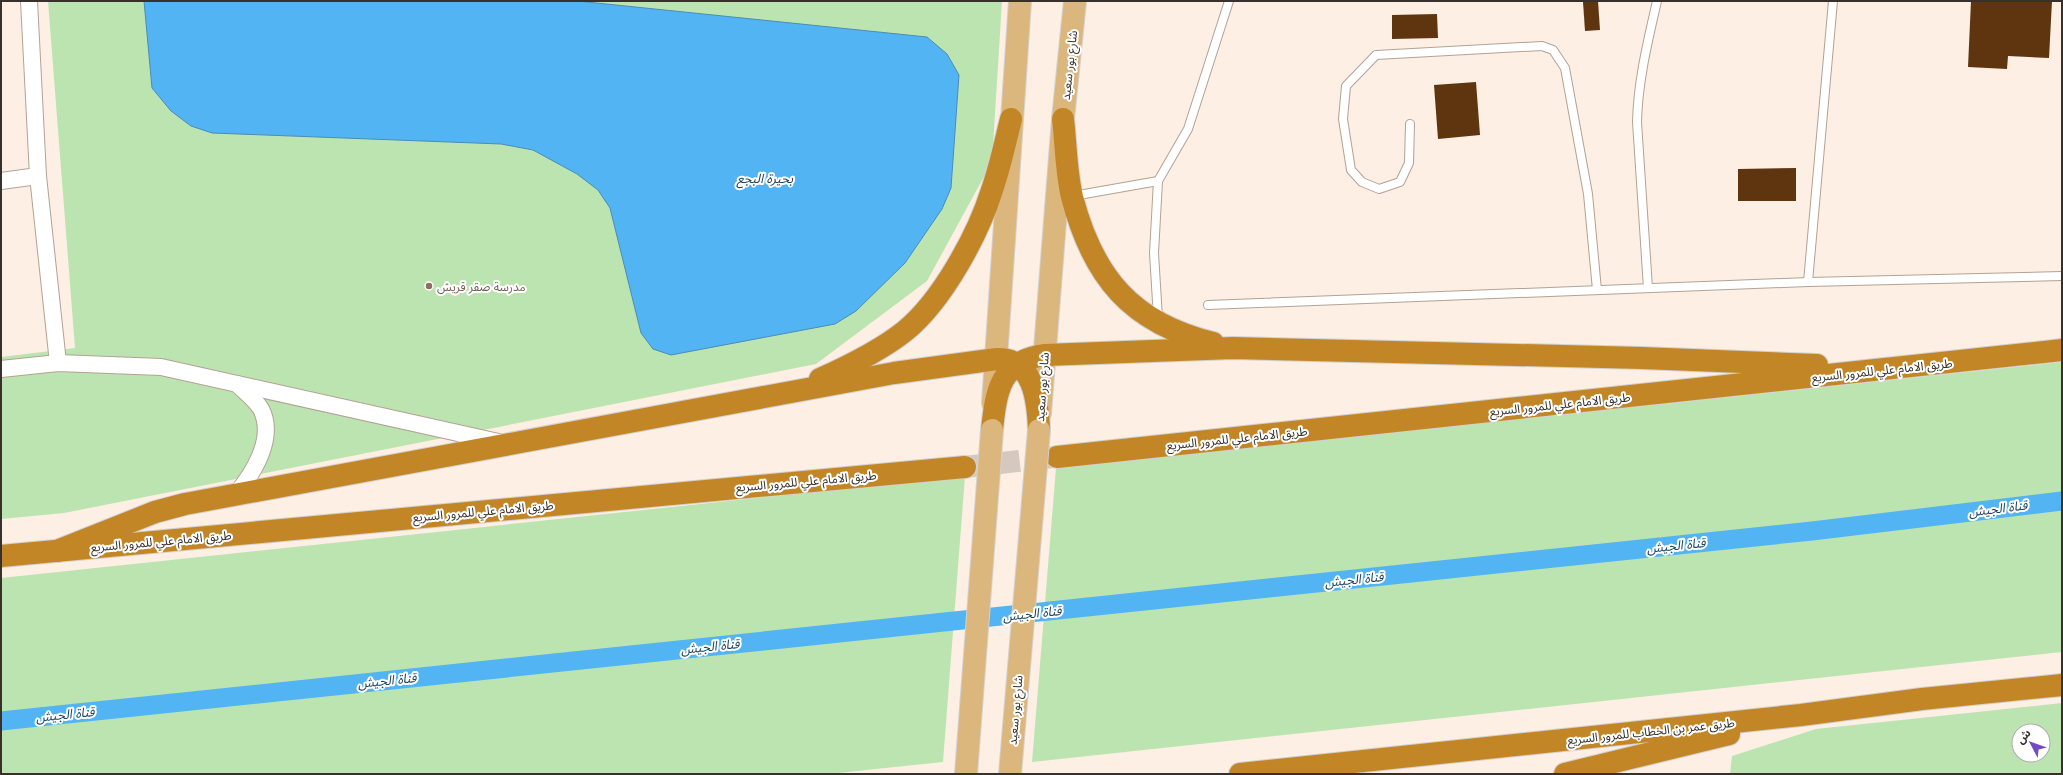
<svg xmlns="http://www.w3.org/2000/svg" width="2063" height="775" font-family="Quicksand,'Noto Sans Arabic',sans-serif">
<rect width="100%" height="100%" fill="#fdefe4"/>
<!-- green -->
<g fill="#bce4b0" fill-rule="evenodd">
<path d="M48,1h954l-10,161 -65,119 -111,83 -752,149 -63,6v-162l74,-9z"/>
<path d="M2062,362v290l-1030,110 24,-294z"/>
<path d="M965,476l-22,286 -115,12h-827v-196z"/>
<path d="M2062,703v71h-332l2,-18 84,-27zM2019,731h24v24h-24z"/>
</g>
<!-- water -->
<path fill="#52b4f3" stroke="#4a8cb7" d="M144,1h433l350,36 20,17 12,21 -8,113 -9,21 -37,54 -49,48 -21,13 -164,31 -18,-6 -12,-16 -31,-125 -12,-18 -21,-16 -44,-24 -32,-6 -289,-11 -21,-7 -20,-15 -19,-23z"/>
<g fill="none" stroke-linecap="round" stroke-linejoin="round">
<!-- canal -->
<path stroke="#52b4f3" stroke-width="19" d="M1,721l1811,-190 250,-30"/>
</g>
<!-- building -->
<g fill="#5f3510">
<path d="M1598,1l2,29 -15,1 -2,-29z"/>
<path d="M1971,1h81l-3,57 -41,-2 -1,13 -39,-2z"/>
<path d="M1437,14l1,24 -46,1v-24z"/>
<path d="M1476,82l4,53 -42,4 -4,-54z"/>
<path d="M1796,168v33h-58v-32z"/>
</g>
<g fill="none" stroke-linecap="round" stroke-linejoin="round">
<!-- highway-tunnel -->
<path stroke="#d5c9bf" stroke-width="22" stroke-dasharray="22 11" stroke-linecap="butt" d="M965,467l89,-10"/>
<defs>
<g id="lane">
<path d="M1410,124l-1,39 -9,19 -21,7 -17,-7 -11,-12 -8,-51 3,-33 30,-31 166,-9 11,4 12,18 23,126 9,96"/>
<path d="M1073,196l85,-15"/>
<path d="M1808,282l25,-281"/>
<path d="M1648,288l-11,-166c1,-42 11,-81 20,-121"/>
<path d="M1208,305l600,-23 254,-6"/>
<path d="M1158,318l-4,-65 4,-72 30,-52 41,-128"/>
</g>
<g id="street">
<path d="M29,1l9,175 20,187"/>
<path d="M1,181l37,-5"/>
<path d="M1,369l57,-6 103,4 342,76"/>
<path d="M235,495c18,-21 41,-57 26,-86 -6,-10 -16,-17 -24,-25"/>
</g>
<g id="primary">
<path d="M993,403l27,-402"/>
<path d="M1040,413l23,-294 12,-118"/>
</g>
<g id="highway">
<path d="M1063,119c3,25 3,53 9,78 21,80 59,126 141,146"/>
<path d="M820,379c29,-13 60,-28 85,-48 37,-30 73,-96 87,-141 8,-23 13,-47 19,-71"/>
<path d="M992,430c4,-39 8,-69 53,-75l188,-7 409,10 175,7"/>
<path d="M1057,457l1005,-107"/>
<path d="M57,551l98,-39 30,-8 709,-131 103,-14c37,-1 41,43 42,71"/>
<path d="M1,556l964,-89"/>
<path d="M1240,774l561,-59 121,-16 140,-14"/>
<path d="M1565,774l164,-40"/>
</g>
</defs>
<!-- lane casing -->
<use href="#lane" stroke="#b3a296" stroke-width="10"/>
<!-- street casing -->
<use href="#street" stroke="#b3a296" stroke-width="18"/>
<!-- primary casing -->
<use href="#primary" stroke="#d3d1d0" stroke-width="24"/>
<!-- highway casing -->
<use href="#highway" stroke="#d3d1d0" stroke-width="24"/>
<!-- lane -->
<use href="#lane" stroke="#fff" stroke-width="8"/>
<!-- street -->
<use href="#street" stroke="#fff" stroke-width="16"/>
<!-- primary -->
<use href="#primary" stroke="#dbb67d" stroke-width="22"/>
<!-- highway -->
<use href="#highway" stroke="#c38627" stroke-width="22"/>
<defs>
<g id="primary-bridge">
<path d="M966,774l26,-344"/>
<path d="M1010,774l29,-344"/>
</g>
</defs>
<!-- primary-bridge casing -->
<use href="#primary-bridge" stroke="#d3d1d0" stroke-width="24" stroke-linecap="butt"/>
<!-- primary-bridge -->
<use href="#primary-bridge" stroke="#dbb67d" stroke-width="22"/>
</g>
<!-- markers -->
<circle fill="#8d6e63" stroke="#fff" stroke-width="1.5" cx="429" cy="286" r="4"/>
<g text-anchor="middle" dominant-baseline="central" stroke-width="4" stroke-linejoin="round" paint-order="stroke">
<!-- street labels -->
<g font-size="12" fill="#37302b" stroke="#fff">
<text transform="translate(1069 65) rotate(-84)">شارع بور سعيد</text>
<text transform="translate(1882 370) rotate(-6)">طريق الامام علي للمرور السريع</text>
<text transform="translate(1042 387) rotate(-86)">شارع بور سعيد</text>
<text transform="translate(1560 404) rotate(-6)">طريق الامام علي للمرور السريع</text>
<text transform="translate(1237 438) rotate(-6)">طريق الامام علي للمرور السريع</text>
<text transform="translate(806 481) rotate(-5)">طريق الامام علي للمرور السريع</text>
<text transform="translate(483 511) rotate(-5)">طريق الامام علي للمرور السريع</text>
<text transform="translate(161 541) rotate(-5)">طريق الامام علي للمرور السريع</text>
<text transform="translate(1015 710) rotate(-85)">شارع بور سعيد</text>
<text transform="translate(1651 731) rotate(-6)">طريق عمر بن الخطاب للمرور السريع</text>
</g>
<!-- education labels -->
<g font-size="12" fill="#785e54" stroke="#fff" text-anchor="start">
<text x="437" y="286">مدرسة صقر قريش</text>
</g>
<!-- water labels -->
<g font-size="13" font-style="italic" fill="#1e4661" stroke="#fff">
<text x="765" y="178">بحيرة البجع</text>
<text transform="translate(1998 508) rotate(-7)">قناة الجيش</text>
<text transform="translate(1676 545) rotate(-6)">قناة الجيش</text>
<text transform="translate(1354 579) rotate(-6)">قناة الجيش</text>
<text transform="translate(1032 613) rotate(-6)">قناة الجيش</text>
<text transform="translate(710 646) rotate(-6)">قناة الجيش</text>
<text transform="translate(387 680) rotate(-6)">قناة الجيش</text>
<text transform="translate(65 714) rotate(-6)">قناة الجيش</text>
</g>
</g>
<!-- border -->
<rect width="2063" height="775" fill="none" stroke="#37302b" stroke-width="4"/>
<!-- north arrow -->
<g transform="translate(2031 743) rotate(311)"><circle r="19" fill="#ffffff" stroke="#afacaa"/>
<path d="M0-3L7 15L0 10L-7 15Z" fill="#724ac3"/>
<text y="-6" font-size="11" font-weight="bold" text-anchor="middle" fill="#37302b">ش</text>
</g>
</svg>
